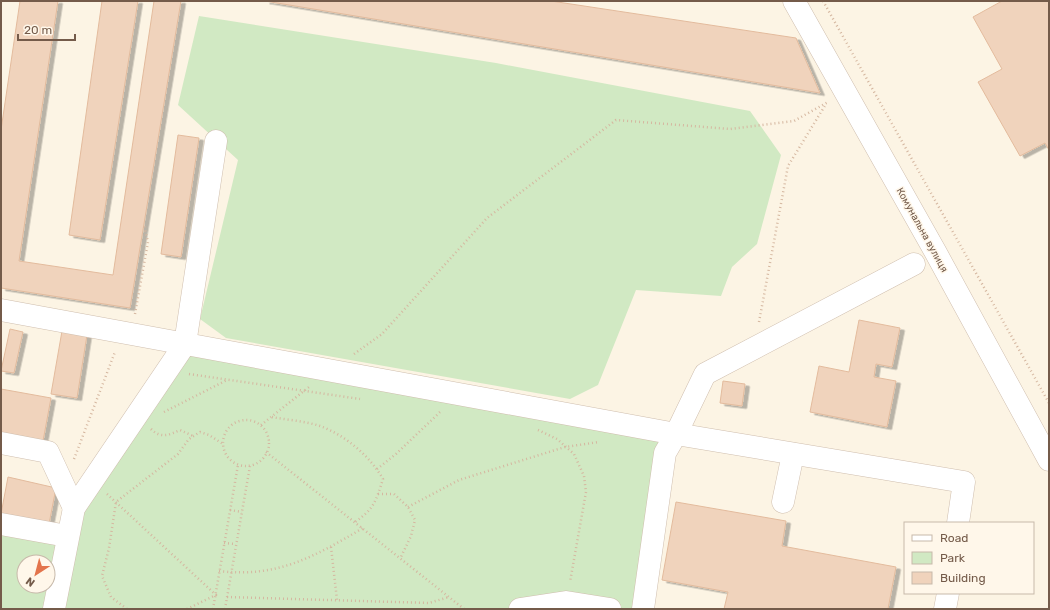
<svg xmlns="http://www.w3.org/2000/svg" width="1050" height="610" font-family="Rubik,sans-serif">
<defs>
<filter id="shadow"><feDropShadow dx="4.5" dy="2.5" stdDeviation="0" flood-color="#0004"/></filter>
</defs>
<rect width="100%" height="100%" fill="#fcf4e4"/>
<!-- green -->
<g fill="#d1e9c3" fill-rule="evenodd">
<path d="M199,16l297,47 254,48 31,44 -24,89 -25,23 -11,29 -85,-6 -38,95 -28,14 -344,-61 -26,-19 38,-159 -60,-55z"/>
<path d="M185,344l491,90 -33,175h-642v-85l66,12zM24,562h24v24h-24z"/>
</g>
<!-- building -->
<g fill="#f0d3bc" stroke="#e3bb9d" filter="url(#shadow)">
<path d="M20,1h38l-39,260 94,14 41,-274h27l-51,307 -129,-20v-158z"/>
<path d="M102,1h36l-38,239 -31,-5z"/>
<path d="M265,1h286l245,37 24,55z"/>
<path d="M1002,1h47v149l-4,-7 -25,13 -42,-74 24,-13 -29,-52z"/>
<path d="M178,135l21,3 -18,119 -20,-3z"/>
<path d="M859,320l41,8 -8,39 -16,-3 -2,13 22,4 -9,46 -77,-15 9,-46 30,6z"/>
<path d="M10,329l13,3 -9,41 -13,-2z"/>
<path d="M62,331l25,4 -10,63 -26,-4z"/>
<path d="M723,381l22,3 -3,22 -22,-3z"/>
<path d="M1,389l50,9 -8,43 -42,-8z"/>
<path d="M8,477l48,11 -7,36 -48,-10z"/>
<path d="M676,502l110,19 -4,25 114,21 -8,42h-164l4,-17 -66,-12z"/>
</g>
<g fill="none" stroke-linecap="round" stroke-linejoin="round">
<defs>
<g id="minor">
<path d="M794,1l142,252 113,207"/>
<path d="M1,310l675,124 288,48 -6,41"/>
<path d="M1,443l47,9 26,56"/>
<path d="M783,502l10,-48"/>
<path d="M1,524l66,12"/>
<path d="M54,609l20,-101 111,-164 31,-203"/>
<path d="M520,609l46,-7 44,7"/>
<path d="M643,609l22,-156 11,-19 29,-60 209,-110"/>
<path d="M945,609l3,-16"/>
</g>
</defs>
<!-- minor casing -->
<use href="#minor" stroke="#cfbeae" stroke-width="23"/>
<!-- path -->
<g stroke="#d5b7a0" stroke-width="2.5" stroke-dasharray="1 3" stroke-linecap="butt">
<path d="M823,1l226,402"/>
<path d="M135,314l13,-72 -4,-17"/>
<path d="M759,322l29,-156 38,-62"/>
<path d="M354,354l28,-20 105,-116 129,-98 114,9 64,-8 34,-19"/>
<path d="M189,374l171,25"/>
<path d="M164,412l63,-32"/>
<path d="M272,417c15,3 33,4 48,9 25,9 50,30 63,53 -7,22 -9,30 -28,43"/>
<circle cx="246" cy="443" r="23"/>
<path d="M261,425l48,-38"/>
<path d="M151,429c10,10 18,6 29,1l13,6"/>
<path d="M538,430l19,9 17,15 10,22 2,16 -16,90"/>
<path d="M266,452l198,157"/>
<path d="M74,459l41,-107"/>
<path d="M377,469l19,-15 44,-42"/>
<path d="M107,494l109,101 -29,14"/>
<path d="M378,494h16l14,13 7,13 -4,16 -11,23"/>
<path d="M408,507l51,-27 106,-33 34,-5"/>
<path d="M230,510l12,2"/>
<path d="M224,543l12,1"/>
<path d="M331,547l6,53"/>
<path d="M219,571c58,7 95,-14 144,-43"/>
<path d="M227,597l202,6 20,-6"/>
<path d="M127,609l-16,-12 -9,-21 7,-28 7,-46 62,-48 11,-15 11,-7 9,3 14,9"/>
<path d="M213,609l25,-144"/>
<path d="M225,609l25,-143"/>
</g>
<!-- minor -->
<use href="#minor" stroke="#fff" stroke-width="22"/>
</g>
<g text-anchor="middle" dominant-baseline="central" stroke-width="3" stroke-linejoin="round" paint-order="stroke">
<!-- street labels -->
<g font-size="10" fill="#745b4a" stroke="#fff7ea">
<text transform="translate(922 230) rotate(61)">Комунальна вулиця</text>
</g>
</g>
<!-- border -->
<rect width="1050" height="610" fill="none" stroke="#745b4a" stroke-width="4"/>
<!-- legend -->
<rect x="904" y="522" width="130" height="72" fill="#fff7ea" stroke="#c7b9aa"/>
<rect x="912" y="535" width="20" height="6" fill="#ffffff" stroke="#c7b9aa"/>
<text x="940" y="542" font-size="12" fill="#745b4a">Road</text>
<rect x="912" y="552" width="20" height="12" fill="#d1e9c3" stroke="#c7b9aa"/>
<text x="940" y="562" font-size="12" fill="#745b4a">Park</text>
<rect x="912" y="572" width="20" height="12" fill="#f0d3bc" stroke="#c7b9aa"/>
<text x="940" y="582" font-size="12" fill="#745b4a">Building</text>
<!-- north arrow -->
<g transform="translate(36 574) rotate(216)"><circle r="19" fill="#fff7ea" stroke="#c7b9aa"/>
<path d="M0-3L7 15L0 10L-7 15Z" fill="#e3744c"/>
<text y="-6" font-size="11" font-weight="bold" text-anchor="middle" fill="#745b4a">N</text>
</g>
<!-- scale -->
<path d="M18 34v6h57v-6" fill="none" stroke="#745b4a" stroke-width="2"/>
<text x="24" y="34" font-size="12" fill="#745b4a" stroke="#fff7ea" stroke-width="3" paint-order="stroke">20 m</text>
</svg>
